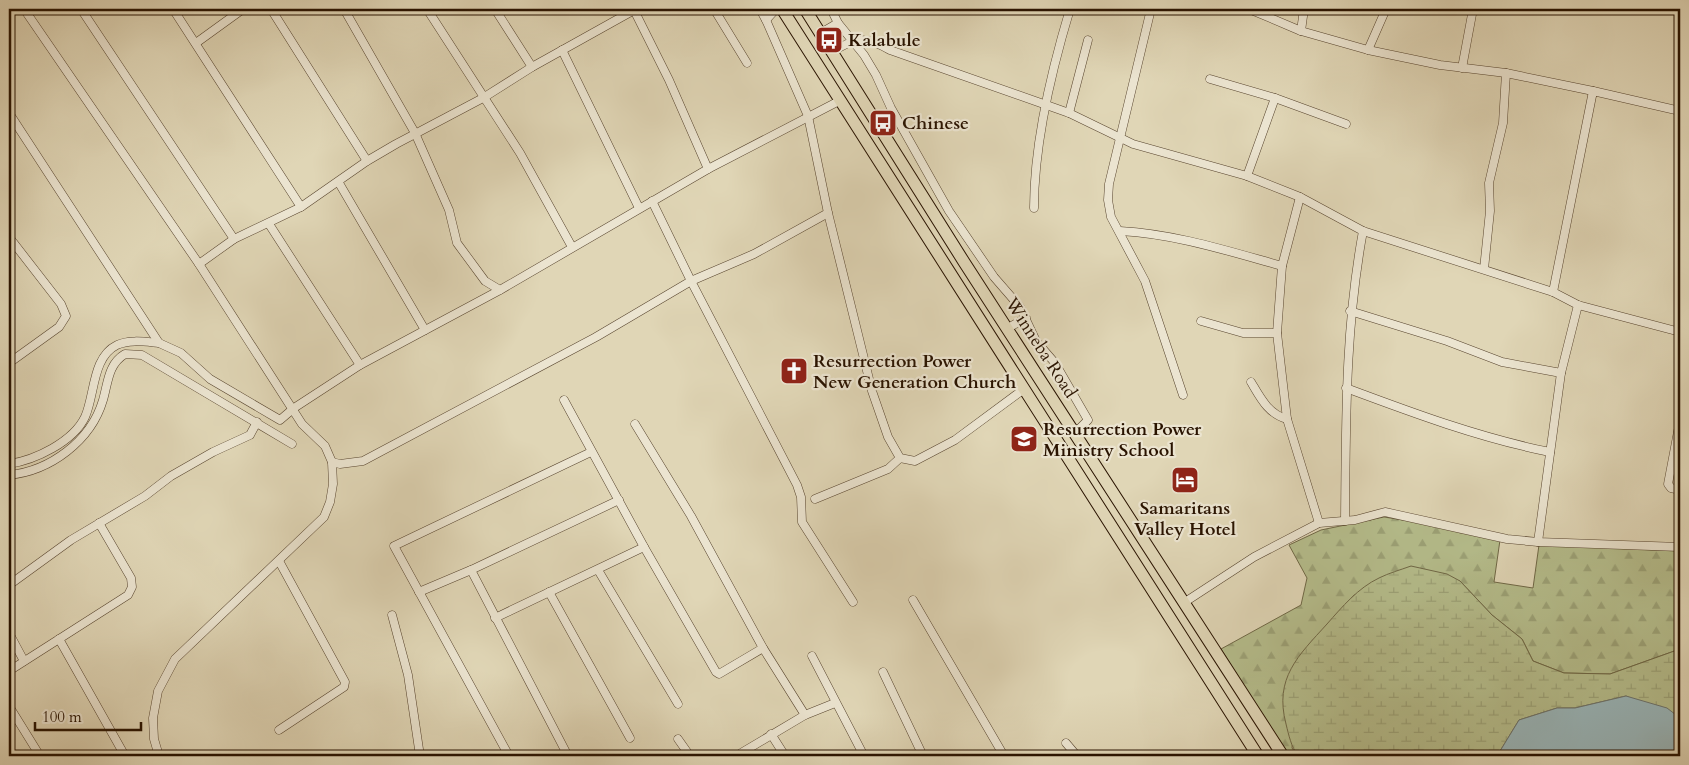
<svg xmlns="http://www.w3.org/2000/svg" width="1689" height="765" font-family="Cardo,serif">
<defs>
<pattern id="forest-firs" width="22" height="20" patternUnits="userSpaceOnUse" patternTransform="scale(1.25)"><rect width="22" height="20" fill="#b5bd8c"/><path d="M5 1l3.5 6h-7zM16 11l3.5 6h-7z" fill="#9ca277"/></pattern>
<pattern id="wetland-marsh" width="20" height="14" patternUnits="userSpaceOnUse" patternTransform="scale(1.25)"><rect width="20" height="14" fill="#b5bd8c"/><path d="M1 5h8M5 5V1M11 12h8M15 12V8" fill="none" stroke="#9ca277"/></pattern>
</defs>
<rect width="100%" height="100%" fill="#e0d6b6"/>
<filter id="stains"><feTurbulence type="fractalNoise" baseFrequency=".004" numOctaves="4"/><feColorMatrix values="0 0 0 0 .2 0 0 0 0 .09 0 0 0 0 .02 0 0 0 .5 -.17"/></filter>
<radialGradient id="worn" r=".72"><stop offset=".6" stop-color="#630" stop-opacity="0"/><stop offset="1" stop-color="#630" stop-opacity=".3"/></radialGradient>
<!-- forest -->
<path fill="url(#forest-firs)" stroke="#6f6846" d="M1384,517l45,7 71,16 -6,42 39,6 6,-43 141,6v98l-70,25 -46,-1 -31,-12 -11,-22 -30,-24 -32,-34 -106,14 -54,60 -8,93 6,8h-10l-67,-107 80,-44 6,-27 -18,-33 32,-15z"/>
<!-- wetland -->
<path fill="url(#wetland-marsh)" stroke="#6f6846" d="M1411,566l36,8 13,7 32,34 30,24 11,22 31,12 46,1 70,-25v69l-54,-22 -51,12h-18l-38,12 -22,36h-199c-7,-10 -9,-20 -12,-32 -12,-46 12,-68 41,-100 15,-17 31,-36 52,-46 10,-5 21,-8 32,-12z"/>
<!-- water -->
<path fill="#99b6ba" stroke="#6c7570" d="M1626,696l41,12 13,10v38h-183l22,-36 38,-12h18z"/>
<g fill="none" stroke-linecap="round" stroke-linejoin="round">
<defs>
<g id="minor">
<path d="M24,9l175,255 103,160 23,22 7,16 1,22 -3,18 -6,15 -149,142 -17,32 -5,27 1,21 5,17"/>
<path d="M81,9l153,230"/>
<path d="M173,9l128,198"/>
<path d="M271,9l96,152"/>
<path d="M344,9l71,124 34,77 8,33 28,38 15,9"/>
<path d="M427,9l93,144 52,94"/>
<path d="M495,9l37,58"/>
<path d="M714,9l33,54"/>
<path d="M760,9l6,11 10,-11"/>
<path d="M1151,9l-42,175 -1,16 3,17 34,64 38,114"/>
<path d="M1249,9l52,22 67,19 72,15 66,8 87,18"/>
<path d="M634,10l35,70 39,89"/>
<path d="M766,20l42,96 20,97 44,178 16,46 12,21 15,3 40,-21 69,-51"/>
<path d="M838,23l26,32 12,20 15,33 58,103 45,66 26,30 16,34 19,22 33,57 -13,13"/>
<path d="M1301,31l3,-22"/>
<path d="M821,33l17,-10 -7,-14"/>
<path d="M196,43l47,-34"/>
<path d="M562,50l77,158"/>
<path d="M1368,50l18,-41"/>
<path d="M832,52c24,-15 33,-16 58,-2l179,63 64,31 114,32 53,21 63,34 190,61 25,13 102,27"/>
<path d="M1462,68l11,-59"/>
<path d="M1210,79l65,19 -28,78"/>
<path d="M1275,98l71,26"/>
<path d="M9,113l150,230 22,10 29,26 70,41 14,-12 66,-43 140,-75 208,-121 131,-68"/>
<path d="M1069,113l19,-73"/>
<path d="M339,183l86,147"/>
<path d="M1300,197l-18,69 -5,67 10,86 32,104"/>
<path d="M652,201l39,80 106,204 4,12 1,25 51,80"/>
<path d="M1034,208c0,-66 17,-136 36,-199"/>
<path d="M269,224l91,141"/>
<path d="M1120,231c56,3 108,20 162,35"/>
<path d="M9,237l52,67 5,12 -7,11 -50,36"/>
<path d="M199,264l35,-25 67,-32 66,-46 29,-17 87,-46 49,-31 104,-58"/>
<path d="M1484,269l6,-58 -1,-28 14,-60 3,-50"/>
<path d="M1553,292l40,-201 87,20"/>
<path d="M1350,311l97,30 55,21 59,11 17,-68"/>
<path d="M1201,321l42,12h34"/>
<path d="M1008,328l18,-10"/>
<path d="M1251,382c9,15 17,32 36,37"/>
<path d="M1346,388c67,25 134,50 204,64"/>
<path d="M564,400l80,147 72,125 3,2 44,-26"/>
<path d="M1680,421l-12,63 3,4 9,2"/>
<path d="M635,424l56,92 72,132 42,67"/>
<path d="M332,462l8,2 23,-3 233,-124 95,-56 63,-27 74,-41"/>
<path d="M9,464c26,-4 64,-22 76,-47 10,-22 7,-60 32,-72 12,-6 30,-3 42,-2"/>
<path d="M9,475c41,-4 82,-34 94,-75 5,-17 5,-36 22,-46l17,1 150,89"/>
<path d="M815,499l73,-30 12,-11"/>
<path d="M1345,521c1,-99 0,-193 18,-290"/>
<path d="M1538,542l23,-169"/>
<path d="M471,570l97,186"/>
<path d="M598,570l80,134"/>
<path d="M9,585l62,-45 74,-44 26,-20 42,-24 37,-17 7,-13"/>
<path d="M419,592l52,-22 148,-70"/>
<path d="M549,592l81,146"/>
<path d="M913,600l91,156"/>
<path d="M1185,602l69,-45 65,-34 36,-3 30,-8 122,27 31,3 142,5"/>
<path d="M392,615l16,60 12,81"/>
<path d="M495,618l149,-71"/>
<path d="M9,633l15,28"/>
<path d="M59,639l66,117"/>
<path d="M812,656l52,100"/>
<path d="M9,671l119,-76 4,-8 -1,-9 -32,-55"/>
<path d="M883,672l40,84"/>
<path d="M9,706l31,50"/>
<path d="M279,730l65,-43 1,-5 -66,-121"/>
<path d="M771,734l14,22"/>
<path d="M678,739l12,17"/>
<path d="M1066,743l11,13"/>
<path d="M509,756l-115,-210 197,-94"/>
<path d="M736,756l69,-41 30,-12"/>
</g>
<g id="highway">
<path d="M782,9l476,747"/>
<path d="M805,9l159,253 319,494"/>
</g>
</defs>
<!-- minor casing -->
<use href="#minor" stroke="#57442e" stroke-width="9"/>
<!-- highway casing -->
<use href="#highway" stroke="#291300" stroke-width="13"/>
<!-- minor -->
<use href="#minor" stroke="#ebe4d0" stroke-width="8"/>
<!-- highway -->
<use href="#highway" stroke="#e0d6b6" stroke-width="11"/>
</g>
<!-- icons -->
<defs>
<symbol id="bus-square" viewBox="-11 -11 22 22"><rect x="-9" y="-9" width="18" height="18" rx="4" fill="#8f2418" stroke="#ebe4d0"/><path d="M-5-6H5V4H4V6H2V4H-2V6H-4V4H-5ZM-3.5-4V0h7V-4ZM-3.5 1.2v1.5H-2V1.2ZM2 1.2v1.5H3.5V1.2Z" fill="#fff"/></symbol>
<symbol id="church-square" viewBox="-11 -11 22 22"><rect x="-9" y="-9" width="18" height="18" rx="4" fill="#8f2418" stroke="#ebe4d0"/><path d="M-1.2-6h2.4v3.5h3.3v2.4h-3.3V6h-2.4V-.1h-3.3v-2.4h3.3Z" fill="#fff"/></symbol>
<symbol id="school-square" viewBox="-11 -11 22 22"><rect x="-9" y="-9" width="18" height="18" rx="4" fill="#8f2418" stroke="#ebe4d0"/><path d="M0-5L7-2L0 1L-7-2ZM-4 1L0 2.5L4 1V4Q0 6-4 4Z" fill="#fff"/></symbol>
<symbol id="hotel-square" viewBox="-11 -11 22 22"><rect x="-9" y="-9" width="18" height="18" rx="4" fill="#8f2418" stroke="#ebe4d0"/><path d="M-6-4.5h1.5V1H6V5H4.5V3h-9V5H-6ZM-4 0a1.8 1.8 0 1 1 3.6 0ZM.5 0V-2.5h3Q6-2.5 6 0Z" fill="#fff"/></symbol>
</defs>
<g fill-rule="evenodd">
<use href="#bus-square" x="813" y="24" width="32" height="32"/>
<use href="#bus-square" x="867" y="107" width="32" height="32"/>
<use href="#church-square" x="778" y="355" width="32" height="32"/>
<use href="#school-square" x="1008" y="423" width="32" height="32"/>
<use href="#hotel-square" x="1169" y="464" width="32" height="32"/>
</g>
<g text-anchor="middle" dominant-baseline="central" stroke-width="4.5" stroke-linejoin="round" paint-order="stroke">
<!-- poi labels -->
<g font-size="18" font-weight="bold" fill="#291300" stroke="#ebe4d0" text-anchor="start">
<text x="848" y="40">Kalabule</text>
<text x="902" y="123">Chinese</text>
<text x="813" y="361">Resurrection Power<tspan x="813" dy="21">New Generation Church</tspan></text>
<text x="1043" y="429">Resurrection Power<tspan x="1043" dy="21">Ministry School</tspan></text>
<text x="1185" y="508" text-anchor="middle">Samaritans<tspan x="1185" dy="21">Valley Hotel</tspan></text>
</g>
<!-- street labels -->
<g font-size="18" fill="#291300" stroke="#ebe4d0">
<text transform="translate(1041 348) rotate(57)">Winneba Road</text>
</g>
</g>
<!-- margin -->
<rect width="1689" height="765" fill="none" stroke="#e0d6b6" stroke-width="30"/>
<rect x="10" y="10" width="1669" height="745" fill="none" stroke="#291300" stroke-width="2.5"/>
<rect x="15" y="15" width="1659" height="735" fill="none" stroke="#291300"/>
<!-- scale -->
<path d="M35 722v8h106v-8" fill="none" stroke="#291300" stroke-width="2.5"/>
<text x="42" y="722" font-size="15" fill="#291300" stroke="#ebe4d0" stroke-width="4" paint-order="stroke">100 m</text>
<rect width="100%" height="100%" filter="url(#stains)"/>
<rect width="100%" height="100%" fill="url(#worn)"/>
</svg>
